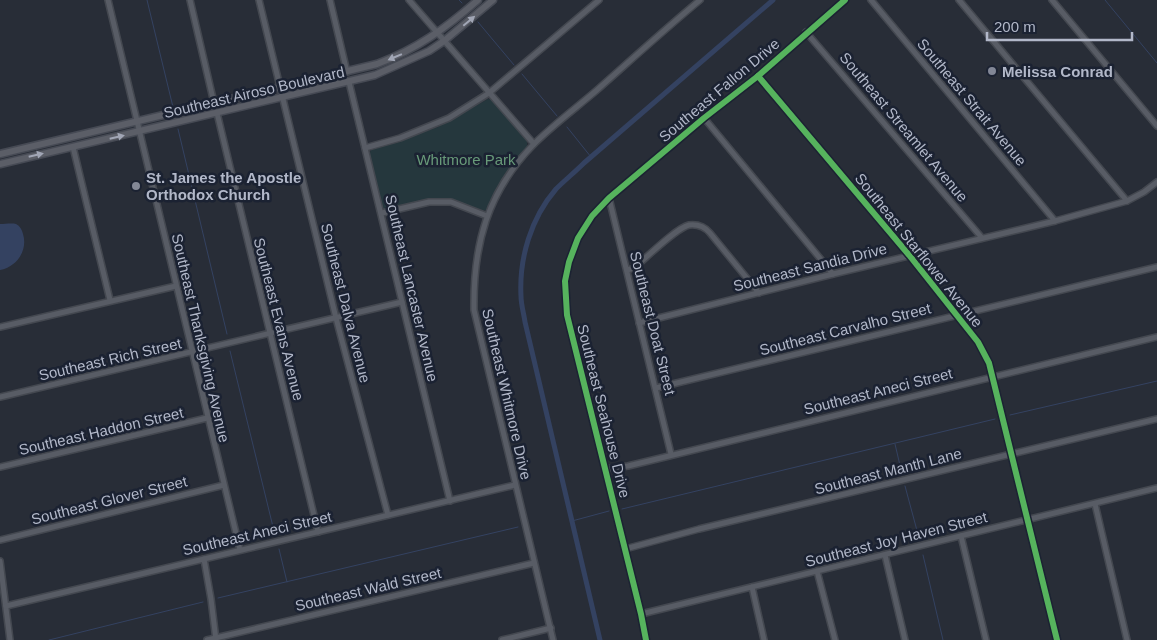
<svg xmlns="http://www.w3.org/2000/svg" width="1157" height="640" font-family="Arial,sans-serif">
<rect width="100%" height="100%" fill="#282d37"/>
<!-- green -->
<path fill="#25373d" d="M488,99l5,1 34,40v7l-2,5 -21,26 -18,32c-9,3 -20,-6 -29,-9 -22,-5 -45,3 -66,8h-7l-3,-4 -12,-50 2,-5 67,-23z"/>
<!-- water -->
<path fill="#344261" d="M0,224c5,0 12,-1 16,0 4,2 6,6 7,10 5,16 -6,33 -23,36z"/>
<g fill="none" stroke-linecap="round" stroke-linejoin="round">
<!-- stream -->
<g stroke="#344261" stroke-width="1">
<path d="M147,0l26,107"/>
<path d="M459,0l3,3"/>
<path d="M1105,0l52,63"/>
<path d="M478,22l36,43"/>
<path d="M522,74l35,42"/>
<path d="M567,127l24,30"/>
<path d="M178,129l49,205"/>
<path d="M230,351l45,184"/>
<path d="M1010,415l147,-34"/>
<path d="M895,444l7,30"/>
<path d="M905,486l14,52"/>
<path d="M622,509l373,-90"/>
<path d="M572,521l37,-10"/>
<path d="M279,549l8,33"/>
<path d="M923,555l20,85"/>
<path d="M218,598l300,-71"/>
<path d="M49,640l154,-38"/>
</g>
<!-- canal -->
<path stroke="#344261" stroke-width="5" d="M600,640l-75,-318c-1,-8 -4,-17 -4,-26 -2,-38 10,-78 35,-107 9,-9 19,-17 28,-26l189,-163"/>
<defs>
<g id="minor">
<path d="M108,0l132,550"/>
<path d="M190,0l24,103"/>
<path d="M259,0l77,318 52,197"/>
<path d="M330,0l17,72"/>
<path d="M409,0l125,144"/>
<path d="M871,0l184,221"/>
<path d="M959,0l168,201"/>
<path d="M1052,0l105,126"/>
<path d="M806,32l176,206"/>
<path d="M758,76l151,179 69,87 11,21 68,277"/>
<path d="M349,82l101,419"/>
<path d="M217,113l101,419"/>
<path d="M704,118l129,156"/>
<path d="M73,147l37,153"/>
<path d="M365,148l35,-10 49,-20 40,-25 110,-93"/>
<path d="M609,198l62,256"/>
<path d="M382,213l47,-11h22l36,14"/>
<path d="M627,270l7,-2c12,-10 42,-40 55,-43 9,-1 16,2 21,8l49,60"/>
<path d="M639,323l194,-49 222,-53 72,-20 17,-9 13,-10"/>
<path d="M0,327l176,-41"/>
<path d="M656,388l501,-121"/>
<path d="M0,397l402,-95"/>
<path d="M0,467l207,-49"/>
<path d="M605,469l23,-3 529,-129"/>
<path d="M1095,504l32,136"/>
<path d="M961,536l25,104"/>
<path d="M0,540l224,-55"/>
<path d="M625,549l74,-20 458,-110"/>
<path d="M885,555l20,85"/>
<path d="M204,559l7,40 5,41"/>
<path d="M0,561l10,79"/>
<path d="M817,571l18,69"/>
<path d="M752,587l12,53"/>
<path d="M6,606l509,-121"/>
<path d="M641,614l516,-126"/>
<path d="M207,640l327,-77"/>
<path d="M502,640l49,-12"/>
<path d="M553,640l-79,-330c-1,-65 13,-118 60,-166 19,-19 42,-36 63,-54 34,-30 68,-61 103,-90"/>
<path d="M646,640l-5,-26 -74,-299 -2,-34 4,-19 9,-24 14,-22 17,-18 95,-80 54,-42 87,-76"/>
</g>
<g id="major">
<path d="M0,154l377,-90c40,-15 69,-36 101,-64"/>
<path d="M0,164l375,-89 54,-24 15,-10 49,-41"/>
</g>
</defs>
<!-- minor casing -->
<use href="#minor" stroke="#444850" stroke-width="8"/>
<!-- major casing -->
<use href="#major" stroke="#464a54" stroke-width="9"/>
<!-- minor -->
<use href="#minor" stroke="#585c65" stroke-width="5"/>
<!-- major -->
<use href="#major" stroke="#5b5e67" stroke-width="6"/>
<defs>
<g id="cycleway">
<path d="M758,76l151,179 69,87 11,21 68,277"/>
<path d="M646,640l-5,-26 -74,-299 -2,-34 4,-19 9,-24 14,-22 17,-18 95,-80 54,-42 87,-76"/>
</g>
</defs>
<!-- cycleway casing -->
<use href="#cycleway" stroke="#1b2232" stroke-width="9"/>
<!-- cycleway -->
<use href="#cycleway" stroke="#56b35d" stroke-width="6"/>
</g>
<!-- one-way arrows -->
<defs><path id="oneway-solid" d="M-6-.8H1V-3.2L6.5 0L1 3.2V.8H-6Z" transform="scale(1.25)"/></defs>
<g fill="#a1a6b5">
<use href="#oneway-solid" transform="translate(469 21) rotate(-40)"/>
<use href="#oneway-solid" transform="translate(395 57) rotate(157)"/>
<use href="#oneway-solid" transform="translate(117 137) rotate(-13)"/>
<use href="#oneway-solid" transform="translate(36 155) rotate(-13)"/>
</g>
<!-- markers -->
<g fill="#828796" stroke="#1b2232" stroke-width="2">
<circle cx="992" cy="71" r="5"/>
<circle cx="136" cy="186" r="5"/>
</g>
<g text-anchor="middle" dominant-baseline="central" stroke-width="5" stroke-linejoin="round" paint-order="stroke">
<!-- poi labels -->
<g font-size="15" font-weight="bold" fill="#b2b8c9" stroke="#1b2232" text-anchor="start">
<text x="1002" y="71">Melissa Conrad</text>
<text x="146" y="177">St. James the Apostle<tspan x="146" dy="17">Orthodox Church</tspan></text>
</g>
<!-- street labels -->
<g font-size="15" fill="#b2b8c9" stroke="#1b2232">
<text transform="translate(719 90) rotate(-40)">Southeast Fallon Drive</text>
<text transform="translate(254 92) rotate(-13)">Southeast Airoso Boulevard</text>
<text transform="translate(972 102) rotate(50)">Southeast Strait Avenue</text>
<text transform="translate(904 127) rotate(50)">Southeast Streamlet Avenue</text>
<text transform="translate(919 250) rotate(51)">Southeast Starflower Avenue</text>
<text transform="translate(810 267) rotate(-14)">Southeast Sandia Drive</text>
<text transform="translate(412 288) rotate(77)">Southeast Lancaster Avenue</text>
<text transform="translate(346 303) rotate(76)">Southeast Dalva Avenue</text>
<text transform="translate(279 319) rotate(76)">Southeast Evans Avenue</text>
<text transform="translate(653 323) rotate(76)">Southeast Doat Street</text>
<text transform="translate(845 329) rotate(-14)">Southeast Carvalho Street</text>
<text transform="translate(201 338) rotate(77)">Southeast Thanksgiving Avenue</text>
<text transform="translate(110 359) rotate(-13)">Southeast Rich Street</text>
<text transform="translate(878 391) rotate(-14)">Southeast Aneci Street</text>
<text transform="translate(507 394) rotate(77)">Southeast Whitmore Drive</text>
<text transform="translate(604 411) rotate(76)">Southeast Seahouse Drive</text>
<text transform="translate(101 431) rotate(-13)">Southeast Haddon Street</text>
<text transform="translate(888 471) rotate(-14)">Southeast Manth Lane</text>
<text transform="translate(109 500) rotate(-14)">Southeast Glover Street</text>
<text transform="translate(257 533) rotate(-13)">Southeast Aneci Street</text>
<text transform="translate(896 539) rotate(-14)">Southeast Joy Haven Street</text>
<text transform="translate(368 589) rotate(-13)">Southeast Wald Street</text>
</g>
<!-- park labels -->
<g font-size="15" fill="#689a79" stroke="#1b2232">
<text x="466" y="159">Whitmore Park</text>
</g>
</g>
<!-- scale -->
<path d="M987 32v8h145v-8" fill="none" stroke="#b2b8c9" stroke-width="2.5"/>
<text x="994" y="32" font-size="15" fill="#b2b8c9" stroke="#1b2232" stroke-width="4" paint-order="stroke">200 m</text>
</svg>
